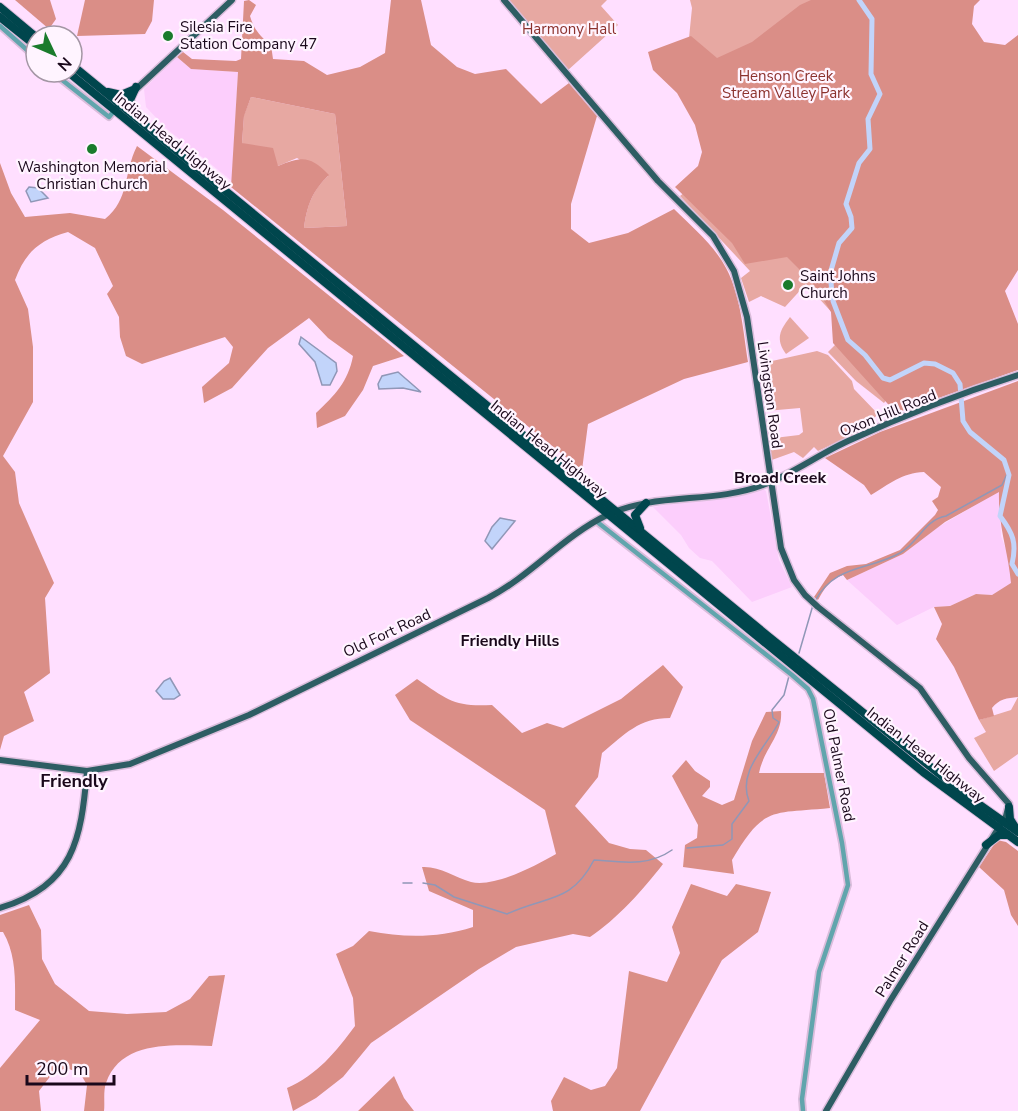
<svg xmlns="http://www.w3.org/2000/svg" width="1018" height="1111" font-family="'Nunito Sans',sans-serif">
<rect width="100%" height="100%" fill="#ffdfff"/>
<!-- built -->
<g fill="#fccefc">
<path d="M177,57l14,12 47,3 -6,109 -65,-52 -21,-22 -2,-18z"/>
<path d="M763,489l3,2 13,69 13,27 -40,15 -40,-41 -12,-3 -11,-10 -8,-13 -28,-28z"/>
<path d="M999,491l2,45 7,19 4,28 -20,12 -16,-1 -26,12 -16,1 -37,18 -50,-45 56,-26 32,-25z"/>
</g>
<!-- green -->
<g fill="#e7a8a2">
<path d="M505,0h102l-6,6 17,19 -51,46z"/>
<path d="M690,0h166l-21,316 -29,-32 -21,23 -24,-11 -12,6 -8,-24 9,-7 -70,-75 53,-41 -44,-117 3,-30z"/>
<path d="M251,97l84,17 12,112 -43,2c3,-22 8,-37 24,-52l-31,-18 -19,8 -36,-23 2,-28z"/>
<path d="M790,317l19,21 -23,16c-11,-15 -6,-24 4,-37z"/>
<path d="M844,336l59,42 -19,25 -28,-22 -28,-29z"/>
<path d="M817,351l11,4 24,26 2,8 24,25 -15,16 -45,21 -4,-4 -11,11 -9,-6 -25,9 -3,-22 33,-4 4,-3 -3,-24 -34,3 -7,-47z"/>
<path d="M1018,697v57l-24,17 -20,-33 12,-6 -7,-12 32,-10z"/>
</g>
<!-- forest -->
<g fill="#da8e87" fill-rule="evenodd">
<path d="M15,0h35l6,19 -7,10z"/>
<path d="M85,0h69l-2,21 -7,13 -68,2z"/>
<path d="M249,0l7,5 -6,11c4,14 10,20 21,29l2,14 31,2 23,14 33,-8 25,-14 6,-53h30l10,45 26,22 18,7 31,-5 35,35 28,-21 28,33 -26,88v25l18,14 39,-10 46,-24c18,18 40,36 52,59 15,28 17,63 22,94l-64,17 -96,45 -6,46 -351,-283 7,-115 -47,-3 -14,-12 6,-5 9,7 44,2 5,-2 3,-58zM251,97l84,17 12,112 -43,2c3,-22 8,-37 25,-53 -19,-19 -26,-19 -51,-9l-5,-18 -31,-5 2,-27z"/>
<path d="M811,0h169l-6,6 -2,18 12,18 21,3 13,-10v235l-13,21 13,33v46l-122,43 -63,-70 -2,-31 -18,-29 -26,-26 -42,7 -13,-21 -57,-56 23,-21 4,-14 -7,-27 -18,-32 -24,-23 -5,-18 43,-16 26,22 35,-16 48,-37z"/>
<path d="M137,146l86,64 181,146 -31,10 -10,24 -18,26 -28,12 -1,-15c19,-18 32,-31 37,-57l-25,-18 -19,-20 -41,30 -36,40 -28,15 -2,-16 27,-24 4,-16 -8,-10 -83,27 -16,-8 -6,-19 -1,-20 -12,-23 6,-8 -18,-38 -27,-16c-29,8 -43,21 -53,48l13,29 5,38v55l-30,54 12,16 4,31 35,80 -9,15 5,75 -26,19 10,29 -30,15 -4,14v-587l11,30 14,24 45,-4 35,6c25,-20 18,-45 32,-73z"/>
<path d="M1018,381v316c-11,1 -19,2 -26,11l2,8 -15,4 -25,-53 -18,-28 6,-15 -8,-17 16,-1 26,-12 16,1 19,-12c-3,-33 -13,-56 -12,-91l-54,30 -42,32 -56,26 -4,-5c-13,4 -19,14 -25,25l-4,-3 16,-24 17,-7 19,-2 34,-14 35,-35 3,-5 -6,-9 6,-4 3,-10 -17,-15c-22,1 -35,12 -53,23l-7,-10 -39,-27 55,-26z"/>
<path d="M663,665l20,22 -13,31c-31,0 -45,16 -68,35l-4,24 -23,29 34,37 21,6 16,1 17,14c-20,26 -46,55 -73,73l-17,-3 -57,13 -37,22 -108,74 -28,34 -27,21 -23,13 -6,-23c30,-13 49,-36 68,-62l-2,-28 -17,-44 17,-8 16,-15c36,7 69,7 104,-4v-17l-44,-19 -7,-24c18,-1 32,10 49,15 23,6 66,-17 85,-28l-11,-44 -135,-90 -15,-25 22,-16c31,21 37,28 75,26l30,28 25,-10 16,5 58,-29z"/>
<path d="M781,711c2,24 -17,37 -22,62h65l6,35c-58,6 -66,-3 -98,52l2,14 -51,-7 2,-22 12,-7 1,-13 -26,-49 14,-16 9,11 15,10v6l-8,9 20,9 12,-5 18,-59 14,-29z"/>
<path d="M997,840l9,2 12,9v75l-7,-11 -7,-25 -25,-23z"/>
<path d="M691,884l36,12 9,-12 35,8 -13,40 -36,28 -82,151h-87l-2,-10 13,-24 27,13 14,-4 12,-18 12,-97 38,11 13,-29 -8,-26z"/>
<path d="M29,905l12,25 1,29 13,25 34,27 38,3 39,-2 24,-13 19,-23 16,-1 -13,71c-36,-1 -91,-7 -106,37 -3,8 -1,20 -2,28h-20l3,-26 -7,-12 -14,-5 -14,6 -13,17 2,20h-41v-43l40,-48 -25,-10c0,-27 2,-54 -12,-78h-3v-17z"/>
<path d="M394,1076l10,22 10,13h-56z"/>
</g>
<!-- water -->
<g fill="#c2d4fa" stroke="#9097b7" stroke-width="1.5">
<path d="M29,187l9,1 10,10 -17,4 -5,-11z"/>
<path d="M301,337l35,26 1,8 -7,14h-8l-7,-23 -16,-18z"/>
<path d="M398,372l23,20 -18,-4 -24,1 -1,-5 4,-8z"/>
<path d="M500,518l15,3 -23,28 -7,-8 7,-14z"/>
<path d="M170,678l10,17 -6,4h-11l-7,-8 8,-10z"/>
</g>
<g fill="none" stroke-linecap="round" stroke-linejoin="round">
<!-- stream -->
<g stroke="#9097b7" stroke-width="1.5">
<path d="M815,601c20,-37 53,-30 85,-48 19,-11 24,-33 46,-37l56,-31 6,-13"/>
<path d="M799,653l14,-48"/>
<path d="M687,848l36,-3 9,-6v-15l17,-23c-12,-30 18,-55 30,-79l-6,-4 -1,-8 12,-15 5,-19"/>
<path d="M403,883h9"/>
<path d="M423,883l12,2 19,12 53,17c40,-19 64,-10 87,-54 28,2 54,7 78,-10"/>
</g>
<!-- river -->
<path stroke="#c2d4fa" stroke-width="5" d="M859,0l13,19 -1,55 9,20 -12,25 2,30 -11,14 -13,41 5,13 1,11 -13,15 -9,31 3,27 15,39 17,15 18,23 7,2 34,-17 11,1 18,9 7,11 3,37 7,11 34,28 5,15 -9,41c13,17 17,27 12,48l6,10"/>
<defs>
<g id="minor">
<path d="M0,26l36,32"/>
<path d="M52,72l57,45 5,-6"/>
<path d="M596,521l196,154 16,14 5,10 29,144 6,42 -29,87 -17,127 1,12"/>
</g>
<g id="major">
<path d="M504,0l154,181 55,55 21,35 13,46 34,231 13,32 11,15 13,12 102,81 49,70 40,46 -3,12 -116,185 -64,110"/>
<path d="M118,106l114,-106"/>
<path d="M0,760l87,11 43,-7 119,-49 239,-117c44,-23 74,-61 119,-83 49,-23 106,-11 156,-30 26,-9 58,-32 85,-44 54,-25 113,-48 170,-66"/>
<path d="M0,908c74,-23 81,-68 87,-137"/>
</g>
<g id="highway">
<path d="M0,7l36,30"/>
<path d="M0,17l36,29"/>
<path d="M72,65l696,571 195,157 55,39"/>
<path d="M68,72l855,700 95,70"/>
<path d="M136,87l-6,13 7,14"/>
<path d="M108,92l13,3 12,-5"/>
<path d="M640,528l-5,-13 11,-12"/>
<path d="M1009,807l1,12 5,8"/>
<path d="M986,845l13,-10h8"/>
</g>
</defs>
<!-- minor casing -->
<use href="#minor" stroke="#dabddb" stroke-width="8"/>
<!-- major casing -->
<use href="#major" stroke="#dabddb" stroke-width="9"/>
<!-- highway casing -->
<use href="#highway" stroke="#dabddb" stroke-width="10"/>
<!-- minor -->
<use href="#minor" stroke="#61a5ad" stroke-width="4.5"/>
<!-- major -->
<use href="#major" stroke="#2d5d63" stroke-width="6"/>
<!-- highway -->
<use href="#highway" stroke="#00464d" stroke-width="8"/>
</g>
<!-- markers -->
<g fill="#1a7b2c" stroke="#fff4ff" stroke-width="2">
<circle cx="168" cy="36" r="6"/>
<circle cx="92" cy="149" r="6"/>
<circle cx="788" cy="285" r="6"/>
</g>
<g text-anchor="middle" dominant-baseline="central" stroke-width="4.5" stroke-linejoin="round" paint-order="stroke">
<!-- poi labels -->
<g font-size="15" fill="#1a081b" stroke="#fff4ff" text-anchor="start">
<text x="180" y="27">Silesia Fire<tspan x="180" dy="17">Station Company 47</tspan></text>
<text x="92" y="167" text-anchor="middle">Washington Memorial<tspan x="92" dy="17">Christian Church</tspan></text>
<text x="800" y="276">Saint Johns<tspan x="800" dy="17">Church</tspan></text>
</g>
<!-- park labels -->
<g font-size="15" fill="#8c322e" stroke="#fff4ff">
<text x="569" y="29">Harmony Hall</text>
<text x="786" y="76">Henson Creek<tspan x="786" dy="17">Stream Valley Park</tspan></text>
</g>
<!-- street labels -->
<g font-size="15" fill="#1a081b" stroke="#fff4ff">
<text transform="translate(173 141) rotate(39)">Indian Head Highway</text>
<text transform="translate(770 395) rotate(82)">Livingston Road</text>
<text transform="translate(888 413) rotate(-22)">Oxon Hill Road</text>
<text transform="translate(549 449) rotate(39)">Indian Head Highway</text>
<text transform="translate(387 633) rotate(-25)">Old Fort Road</text>
<text transform="translate(926 755) rotate(38)">Indian Head Highway</text>
<text transform="translate(839 765) rotate(79)">Old Palmer Road</text>
<text transform="translate(902 959) rotate(-58)">Palmer Road</text>
</g>
<!-- neighbourhood labels -->
<g font-size="16" font-weight="bold" fill="#1a081b" stroke="#fff4ff">
<text x="780" y="478">Broad Creek</text>
<text x="510" y="641">Friendly Hills</text>
</g>
<!-- quarter labels -->
<g font-size="18" font-weight="bold" fill="#1a081b" stroke="#fff4ff">
<text x="74" y="781">Friendly</text>
</g>
</g>
<!-- north arrow -->
<g transform="translate(54 54) rotate(134)"><circle r="28" fill="#fff4ff" stroke="#a396a4" stroke-width="1.5"/>
<path d="M0-4.5L10 22L0 15L-10 22Z" fill="#1a7b2c"/>
<text y="-9" font-size="16" font-weight="bold" text-anchor="middle" fill="#1a081b">N</text>
</g>
<!-- scale -->
<path d="M27 1075v9h87v-9" fill="none" stroke="#1a081b" stroke-width="3"/>
<text x="36" y="1075" font-size="18" fill="#1a081b" stroke="#fff4ff" stroke-width="4.5" paint-order="stroke">200 m</text>
</svg>
